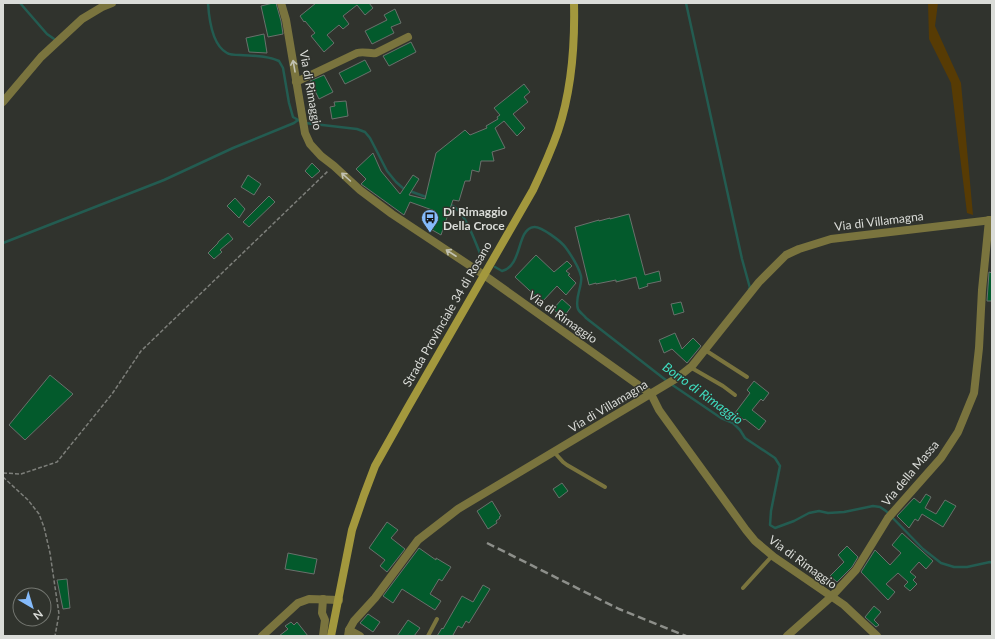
<svg xmlns="http://www.w3.org/2000/svg" width="995" height="639" font-family="Lato,sans-serif">
<rect width="100%" height="100%" fill="#30332d"/>
<!-- green -->
<path fill="#573b04" d="M928,3h10l-3,23 26,57 12,132 -6,-2 -16,-130 -22,-44z"/>
<g fill="none" stroke-linecap="round" stroke-linejoin="round">
<!-- stream -->
<g stroke="#235c51" stroke-width="2.5">
<path d="M20,3l27,31 10,7"/>
<path d="M208,3c1,16 4,42 19,50 3,2 9,2 13,2 13,1 26,0 39,6l4,7 6,35 4,14 7,4"/>
<path d="M686,3l56,256 8,29 -1,1"/>
<path d="M305,123l52,6 8,3 5,6 17,33 9,11 8,7 25,9"/>
<path d="M449,204c17,6 26,39 33,54"/>
<path d="M3,243l161,-63 69,-32 61,-25 4,-3"/>
<path d="M495,267l7,4c21,-5 14,-42 32,-44 7,-1 28,15 32,21 5,7 13,20 15,28 2,10 -7,22 -3,33 1,3 6,6 8,9l81,63"/>
<path d="M671,384l50,34 12,5 7,7 5,8 30,20 5,8 -9,45 -1,14 5,3 19,-7 15,-8 10,-2 9,2 16,-1 29,-6 7,1 6,4 37,38 18,14 13,4h13l23,-5 2,1"/>
</g>
</g>
<!-- building -->
<g fill="#035a2c" stroke="#6a706c">
<path d="M273,3h3l5,18 2,13 -15,3 -7,-31z"/>
<path d="M316,3h53l4,5 -8,7 -8,-10 -14,11 6,8 -6,5 -4,-4 -12,10 7,8 -10,9 -13,-16 4,-3 -10,-12 -1,1 -4,-6z"/>
<path d="M395,9l6,14 -10,4 3,6 -22,11 -7,-13 22,-11 -3,-5z"/>
<path d="M264,34l3,19 -18,-1 -3,-14z"/>
<path d="M411,42l5,10 -27,14 -6,-10z"/>
<path d="M365,60l6,11 -26,13 -6,-11z"/>
<path d="M324,75l9,17 -14,7 -9,-18z"/>
<path d="M524,84l6,8 -6,5 4,5 -15,12 12,14 -8,8 -13,-15 -9,7 10,20 -13,4 2,9h-13l-2,11 -7,-2 -2,11h-5l-6,20 -6,-1 -12,35 -14,-8 4,-5 4,-11 -25,-9 -6,13 -43,-31 5,-5 -10,-10 17,-16 8,18 19,23 13,-19 6,4 -10,16 16,4 11,-46 29,-23 5,5 17,-7 -1,-2 12,-7 -1,-2 3,-2 -6,-7z"/>
<path d="M346,101l2,15 -16,3 -2,-12 5,-1 -1,-4z"/>
<path d="M312,163l8,8 -8,7 -7,-7z"/>
<path d="M248,175l13,9 -7,11 -13,-8z"/>
<path d="M269,196l6,6 -26,25 -6,-5z"/>
<path d="M235,198l10,11 -6,9 -12,-12z"/>
<path d="M629,214l16,61 14,-4 2,10 -14,3 1,2 -9,3 -3,-12 -20,5v-2l-20,4v-1l-7,2 -14,-58 24,-7v1l11,-3v1z"/>
<path d="M228,233l5,6 -13,11 2,2 -8,7 -6,-6 10,-10v-1z"/>
<path d="M536,255l18,17 13,-11 5,5 -6,5 4,3 -2,1 8,8 -10,12 -9,-9 -15,16 -27,-25z"/>
<path d="M989,272l3,1v28h-5z"/>
<path d="M562,299l9,8 -8,11 -10,-9z"/>
<path d="M681,302l3,10 -10,3 -3,-11z"/>
<path d="M675,333l7,16 11,-11 8,8 -14,17 -15,-14 -8,4 -5,-13z"/>
<path d="M50,375l23,19 -48,46 -16,-15z"/>
<path d="M754,381l15,12 -6,8 -2,-2 -9,11 14,11 -7,9 -14,-11 -1,1 -9,-7 15,-20 -3,-3z"/>
<path d="M562,483l6,8 -9,7 -6,-9z"/>
<path d="M926,494l5,3 -6,11 11,6 9,-14 11,6 -13,21 -21,-13 -4,7 -3,-2 -6,9 -12,-12 17,-18 6,5z"/>
<path d="M492,501l9,15 -2,1 1,1 -4,3 1,2 -9,6 -11,-18z"/>
<path d="M387,522l11,8 -7,8 14,11 -18,23 -7,-6 5,-6 -16,-12z"/>
<path d="M902,533l31,28 -7,8 -7,-7 -9,10 6,5 -3,3 4,4 -7,7 -6,-5 4,-4 -10,-9 -12,11 9,8 -7,8 -27,-28 14,-22 15,15 11,-12 -9,-8z"/>
<path d="M847,546l11,11 -6,10 -15,15 -7,-6 14,-14 -6,-7z"/>
<path d="M419,548l17,12v-2l15,9 -9,14 -3,-2 -9,15 11,7 -6,9 -33,-21 -9,14 -10,-7z"/>
<path d="M288,553l29,6 -3,15 -29,-5z"/>
<path d="M67,579l3,29 -7,1 -6,-29z"/>
<path d="M483,585l7,4 -21,34 -3,-2 -4,7 -4,-2 -5,9 1,1h-17l5,-8 1,1 19,-33 11,6z"/>
<path d="M874,606l7,6 -7,8 5,5 -3,2 -11,-10z"/>
<path d="M368,614l12,8 -7,10 -13,-9z"/>
<path d="M408,620l12,8 -6,8h-17z"/>
<path d="M291,622l3,3 3,-3 11,14h-29l9,-7 -3,-3z"/>
</g>
<g fill="none" stroke-linecap="round" stroke-linejoin="round">
<!-- path -->
<g stroke="#7d7f7a" stroke-width="1.5" stroke-dasharray="4 2" stroke-linecap="butt">
<path d="M3,473l18,1 36,-12 55,-68 29,-43 187,-180"/>
<path d="M3,477l25,23 11,14 5,13 6,26 9,61 -4,22"/>
</g>
<!-- service -->
<g stroke="#7a743e" stroke-width="4">
<path d="M705,350l42,27"/>
<path d="M690,367l33,19 12,9"/>
<path d="M554,452l9,10 4,3 38,22"/>
<path d="M743,588l29,-32"/>
<path d="M428,636l9,-17"/>
</g>
<!-- minor -->
<g stroke="#7a743e" stroke-width="8">
<path d="M281,3l5,17 19,113 5,11 11,12 13,10 26,24 32,24 92,61 167,119 8,16 5,7 82,113 9,11 19,16 70,48 33,31"/>
<path d="M296,82l61,-29c7,-2 13,1 19,0l32,-16"/>
<path d="M3,102l38,-45 41,-38 20,-12 10,-4"/>
<path d="M349,630l11,6"/>
<path d="M262,636l36,-33 11,-4 30,1"/>
<path d="M323,636l2,-16 -3,-7 1,-14"/>
<path d="M348,636l1,-6 5,-9 21,-23 43,-58 40,-31 219,-131 15,-12 67,-84 27,-27 13,-6 32,-10 161,-19"/>
<path d="M787,636l44,-39 25,-27 32,-52 53,-60 17,-26 16,-39 5,-45 3,-58 7,-70"/>
</g>
<!-- secondary -->
<path stroke="#a3983d" stroke-width="8" d="M331,636l21,-106 12,-35 11,-29 32,-57 126,-219c9,-19 18,-39 25,-59 14,-42 17,-85 16,-128"/>
<!-- rail -->
<path stroke="#8d8f8a" stroke-width="2.5" stroke-dasharray="8 4" stroke-linecap="butt" d="M487,543l132,66 67,27"/>
</g>
<!-- one-way arrows -->
<defs><path id="oneway-shaft" d="M-6 0H5M1.5-3L5.5 0L1.5 3" fill="none" stroke-width="1.6" stroke-linecap="round" stroke-linejoin="round"/></defs>
<g stroke="#c2c2b2">
<use href="#oneway-shaft" transform="translate(294 66) rotate(-100)"/>
<use href="#oneway-shaft" transform="translate(346 177) rotate(-138)"/>
<use href="#oneway-shaft" transform="translate(451 253) rotate(-147)"/>
</g>
<!-- icons -->
<defs>
<symbol id="bus-pin" viewBox="-11 -11 22 30"><path d="M0 17L-7.5 6A9.5 9.5 0 1 1 7.5 6Z" fill="#85bbfb" stroke="#30332d"/><path d="M-5-6H5V4H4V6H2V4H-2V6H-4V4H-5ZM-3.5-4V0h7V-4ZM-3.5 1.2v1.5H-2V1.2ZM2 1.2v1.5H3.5V1.2Z" fill="#111"/></symbol>
</defs>
<g fill-rule="evenodd">
<use href="#bus-pin" x="420" y="208" width="20" height="27"/>
</g>
<g text-anchor="middle" dominant-baseline="central" stroke-width="3" stroke-linejoin="round" paint-order="stroke">
<!-- street labels -->
<g font-size="12" fill="#dadcd8" stroke="#30332d">
<text transform="translate(311 90) rotate(80)">Via di Rimaggio</text>
<text transform="translate(879 221) rotate(-7)">Via di Villamagna</text>
<text transform="translate(447 314) rotate(-60)">Strada Provinciale 34 di Rosano</text>
<text transform="translate(563 317) rotate(35)">Via di Rimaggio</text>
<text transform="translate(608 406) rotate(-31)">Via di Villamagna</text>
<text transform="translate(910 473) rotate(-50)">Via della Massa</text>
<text transform="translate(803 562) rotate(36)">Via di Rimaggio</text>
</g>
<!-- poi labels -->
<g font-size="12" font-weight="bold" fill="#dadcd8" stroke="#30332d" text-anchor="start">
<text x="443" y="211">Di Rimaggio<tspan x="443" dy="14">Della Croce</tspan></text>
</g>
<!-- water labels -->
<g font-size="13" font-style="italic" fill="#3eddc0" stroke="#30332d">
<text transform="translate(703 393) rotate(36)">Borro di Rimaggio</text>
</g>
</g>
<!-- border -->
<rect width="995" height="639" fill="none" stroke="#dadcd8" stroke-width="8"/>
<!-- north arrow -->
<g transform="translate(32 607) rotate(142)"><circle r="19" fill="#30332d" stroke="#747771"/>
<path d="M0-3L7 15L0 10L-7 15Z" fill="#85bbfb"/>
<text y="-6" font-size="11" font-weight="bold" text-anchor="middle" fill="#dadcd8">N</text>
</g>
</svg>
